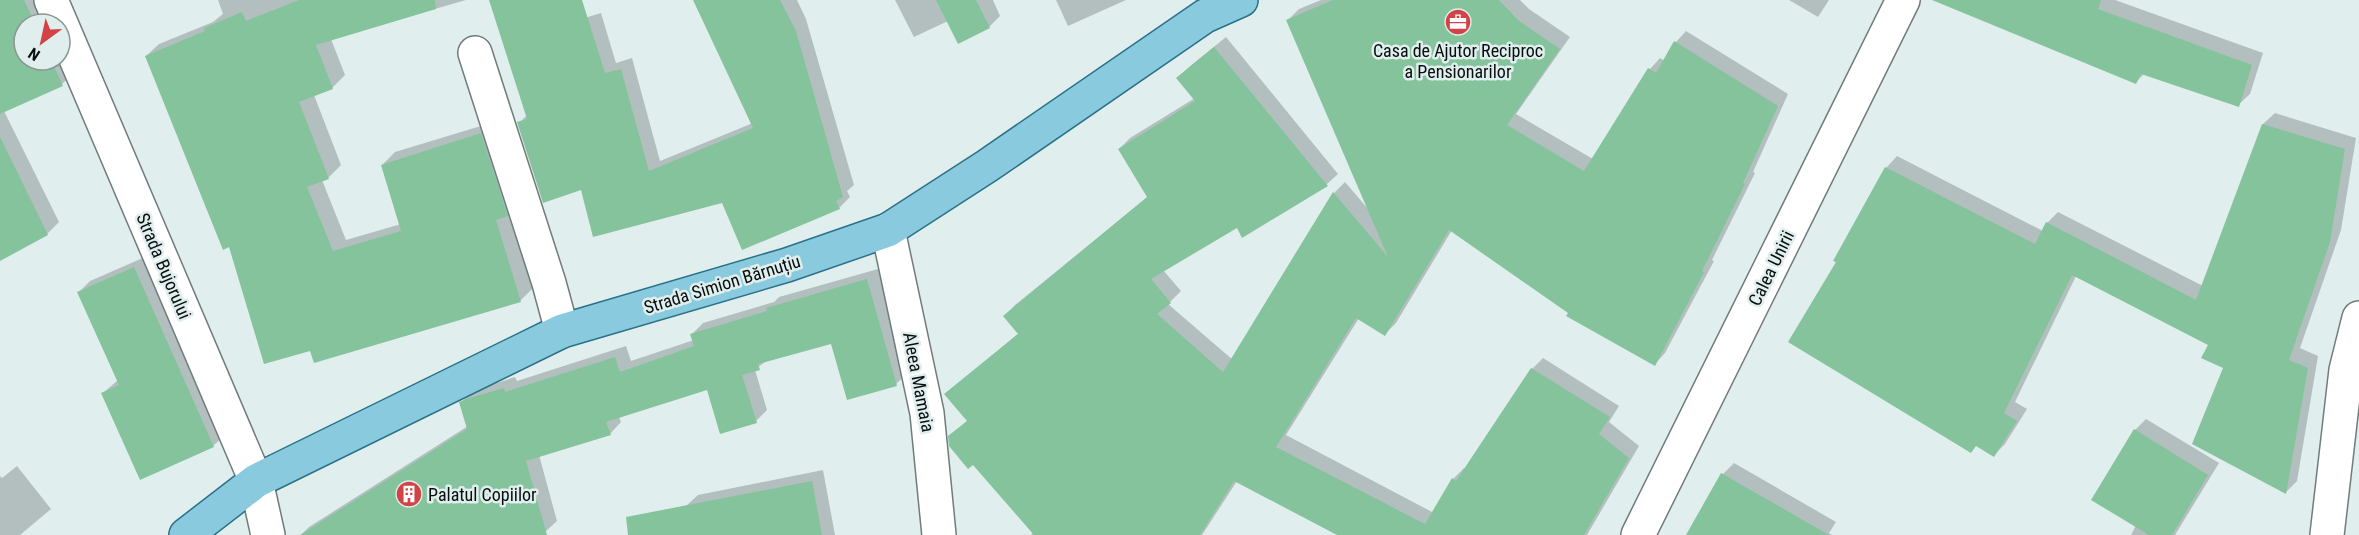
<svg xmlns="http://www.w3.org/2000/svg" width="2359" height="535" font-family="'Roboto Condensed',sans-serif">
<rect width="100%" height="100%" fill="#e0efee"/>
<!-- shadow -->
<g fill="#0003">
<path d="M0,0h40l11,24h-27v36h36l14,13 -12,11 -58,27 55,111 -12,12 -47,26z"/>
<path d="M218,0h248l-135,39 14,36 -13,13 -18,7 27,70 -13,13 -6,2 24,60 55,-16 -19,-59 13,-13 99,-30 16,90 23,76 -13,13 -209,48 -81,-104 -84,-189 13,-12 54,-22 10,-8z"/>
<path d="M694,0h103l9,19 48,166 -7,6 3,6 -11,11 -116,-7 -141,-13 -63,-65 8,-8 -10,-76 84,-26 15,50 16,-5 28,103 93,-38z"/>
<path d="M895,0h98l7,16 -11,11 -41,-6 -34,16z"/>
<path d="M1056,0h70l-58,26z"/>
<path d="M1321,0h199l9,9 41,28 -54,77 77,45 57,-90 10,-11 5,3 11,-19 10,-11 102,63 -35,78 2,1 -43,87 2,1 -49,92 -10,11 -85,-51 -118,-83 -56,93 -11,11 -26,-16 -73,117 148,78 19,-34 11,-11 1,1 67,-100 11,-11 76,48 -10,16 30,24 -52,89h-247l-103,-54 -35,54h-171l2,-3 -83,-95 18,-17 -22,-26 73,-61 -14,-17 10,-11 134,-109 -30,-47 11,-11 65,-40 -17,-20 11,-11 37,-30 112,137 -11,10 -84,52 -6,-10 -74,44 18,21 -13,13 65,56 101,-167 11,-11 24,28 -81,-190 11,-11z"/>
<path d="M1789,0h40l-11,17z"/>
<path d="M1961,0h154l148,53 -13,41 -12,11 -94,-31 -9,9z"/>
<path d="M2275,113l81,25 -15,92 -41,118 18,8 -21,125 -11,11 -62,-124 -14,-24 -134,-68 -61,126 12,7 -22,35 -11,11 -156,-193 48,-94 11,-12 146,75 4,-8 11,-11 145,74 60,-162z"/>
<path d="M145,257l80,178 -12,11 -110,-53 15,-13 -39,-88 11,-11z"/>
<path d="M878,269l30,104 -12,11 -64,-42 -65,18 -12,10 12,40 -11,11 -48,-33 -89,29 2,5 -11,12 -71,21 18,66 -12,11 -9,3h-235l8,-8 159,-101 -7,-23 11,-12 43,-14 2,4 109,-35 5,15 63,-21 -2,-6 11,-11 71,-21 5,-5z"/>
<path d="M2146,419l73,44 -44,72h-44l5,-10 -1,-95z"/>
<path d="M1734,463l102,59 -7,11 3,2h-145l36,-61z"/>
<path d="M17,466l34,43 -31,26h-20v-59l2,2z"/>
<path d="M823,470l12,65h-143l-6,-29 12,-11z"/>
</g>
<!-- building -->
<g fill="#84c39b">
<path d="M0,0h24l11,24h-11v36h27l12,26 -63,28z"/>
<path d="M299,0h136l1,9 -120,36 17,44 -34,13 30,77 -22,8 26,64 68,-20 -20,-66 100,-32 27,83 -12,4 25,82 -207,61 -4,-12 -46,13 -35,-117 -6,3 -78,-194 60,-25 -1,-3 38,-16 4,9z"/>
<path d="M489,0h93l23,73 16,-4 28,102 104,-43 -60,-128h87l16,31 47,166 -7,4 4,8 -98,41 -20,-47 -129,34 -12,-47 -38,13 -26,-81 10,-3z"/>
<path d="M936,0h40l14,28 -32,16z"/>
<path d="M1333,0h166l19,20 42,29 -53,76 77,46 64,-103 8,5 18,-32 104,65 -35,77 2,1 -43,87 2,1 -49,94 -89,-50 2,-3 -119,-83 -64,106 -29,-18 -80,129 149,77 27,-46 4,3 75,-113 79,49 -11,17 30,24 -45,77h-247l-103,-54 -34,54h-166l-61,-70 -5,4 -19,-23 -1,-10 19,-15 -23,-27 74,-60 -15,-18 144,-119 -29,-48 77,-48 -19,-23 38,-31 114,139 -86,52 -5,-10 -86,51 20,24 -14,11 66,58 110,-180 55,65 -102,-237z"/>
<path d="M1932,0h169l-3,9 154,56 -13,42 -98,-33 -5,10z"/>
<path d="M2262,124l83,25 -15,93 -41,118 19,8 -22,126 -94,-50 31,-76 -22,-10 7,-13 -136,-70 -68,138 13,8 -23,36 -18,-11 -5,7 -183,-111 48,-80 -3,-1 52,-94 150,77 11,-22 150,78z"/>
<path d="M0,137l48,98 -48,26z"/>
<path d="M134,267l80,180 -74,33 -39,-87 18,-8 -42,-93z"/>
<path d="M867,279l30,107 -50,14 -16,-56 -73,20 2,6 -18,5 15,48 -37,11 -13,-44 -101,32 5,13 -85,26 21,74h-247l167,-106 -8,-27 7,-3 38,-11 1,4 110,-35 5,15 74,-26 -4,-12 77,-23 -1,-3z"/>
<path d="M2134,429l74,46 -36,60h-23l-58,-35z"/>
<path d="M1721,473l108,62h-143z"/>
<path d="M812,481l10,54h-194l-2,-18z"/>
</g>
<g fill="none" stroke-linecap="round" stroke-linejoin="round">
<defs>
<g id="minor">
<path d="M51,0l205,481 12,54"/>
<path d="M475,53l74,230 13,48"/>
<path d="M888,230l39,183 12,122"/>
<path d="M1638,535l265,-535"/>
<path d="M2327,535l19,-165 13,-52"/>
</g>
<path id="major" d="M186,535l70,-54 306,-150 225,-66 101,-35 99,-64 218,-150 36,-16"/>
</defs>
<!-- minor casing -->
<use href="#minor" stroke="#6f7c7b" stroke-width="36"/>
<!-- major casing -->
<use href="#major" stroke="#2a7187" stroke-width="36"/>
<!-- minor -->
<use href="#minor" stroke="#fff" stroke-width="33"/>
<!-- major -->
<use href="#major" stroke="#8acade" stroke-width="33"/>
</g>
<!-- icons -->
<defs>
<symbol id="office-disc" viewBox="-11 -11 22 22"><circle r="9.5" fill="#d24345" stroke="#e0efee"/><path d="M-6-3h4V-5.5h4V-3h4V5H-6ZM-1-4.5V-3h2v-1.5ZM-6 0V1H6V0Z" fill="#fff"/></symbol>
<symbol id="building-disc" viewBox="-11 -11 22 22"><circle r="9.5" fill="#d24345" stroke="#e0efee"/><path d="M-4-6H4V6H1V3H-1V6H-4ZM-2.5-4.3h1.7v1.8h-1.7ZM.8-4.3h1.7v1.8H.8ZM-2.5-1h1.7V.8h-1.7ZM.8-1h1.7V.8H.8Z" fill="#fff"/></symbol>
</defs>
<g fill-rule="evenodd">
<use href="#office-disc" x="1443" y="7" width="30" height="30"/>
<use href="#building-disc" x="394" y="479" width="30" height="30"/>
</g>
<g text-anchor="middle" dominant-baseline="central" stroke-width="5" stroke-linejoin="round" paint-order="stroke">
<!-- poi labels -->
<g font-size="18" fill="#080d0d" stroke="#e0efee">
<text x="1458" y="50">Casa de Ajutor Reciproc<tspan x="1458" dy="21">a Pensionarilor</tspan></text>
<text x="428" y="494" text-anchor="start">Palatul Copiilor</text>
</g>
<!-- street labels -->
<g font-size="18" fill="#080d0d" stroke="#e0efee">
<text transform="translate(164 266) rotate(67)">Strada Bujorului</text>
<text transform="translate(1771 268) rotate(-64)">Calea Unirii</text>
<text transform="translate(722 284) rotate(-17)">Strada Simion Bărnuțiu</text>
<text transform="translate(919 382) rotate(79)">Aleea Mamaia</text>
</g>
</g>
<!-- north arrow -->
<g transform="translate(42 42) rotate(213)"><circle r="28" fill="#e0efee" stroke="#8a9594" stroke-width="1.5"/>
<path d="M0-4.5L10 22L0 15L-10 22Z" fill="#d24345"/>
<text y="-9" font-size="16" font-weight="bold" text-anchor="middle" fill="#080d0d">N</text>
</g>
</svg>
